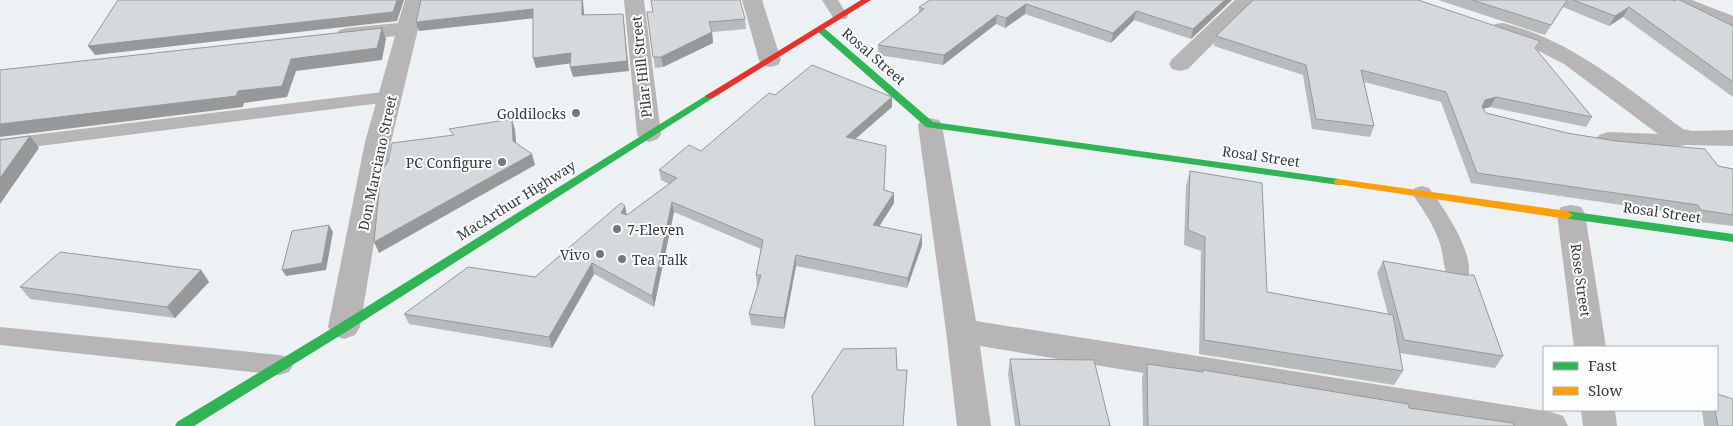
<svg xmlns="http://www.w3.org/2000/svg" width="1733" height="426" font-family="'Noto Serif',serif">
<rect width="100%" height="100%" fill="#eef1f4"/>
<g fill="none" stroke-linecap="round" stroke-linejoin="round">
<!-- lane -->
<g fill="#b8b5b7" fill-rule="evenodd">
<path d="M822,0h16l10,16 -2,3h-12z"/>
<path d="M391,91l6,2 3,4 -3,4 -397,50v-12z"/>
<path d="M1422,186l7,2c14,19 51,71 37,95l-8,2 -8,-2c-7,-12 -6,-29 -11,-42 -6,-18 -17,-32 -27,-48l3,-5z"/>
<path d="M0,327l280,28 9,3 4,7 -4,7 -9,3 -280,-30z"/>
</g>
<!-- street -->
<g fill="#b8b5b7" fill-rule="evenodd">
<path d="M405,0h20l-34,142 -31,185 -5,8 -11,4 -11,-4 -5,-8 37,-185 30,-106 -48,6 -8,-2 -3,-5 3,-5 8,-2 51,-5z"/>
<path d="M624,0h20l17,134 -3,5 -9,3 -9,-3 -3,-5z"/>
<path d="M742,0h20l19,60 -3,5 -8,2 -8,-2 -3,-5z"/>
<path d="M1235,0h22l-69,69 -8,2 -8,-2 -3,-5 3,-5z"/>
<path d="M1664,0h28l41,16v14l-66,-26z"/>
<path d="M1503,23c69,17 124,65 180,106l9,2 41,-1v16l-47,-1 -40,5 -47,-5 -4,-5 4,-5 9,-3 50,2 -94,-70 -33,-17 -36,-13 -3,-5 3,-5z"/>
<path d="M930,118l9,2 3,5 34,196 575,91 12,4 5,10h-104l-484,-80 11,80h-34l-11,-95 -28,-206 3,-5z"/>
<path d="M1571,205l10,2 4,7 21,133h-32l-17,-133 4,-7z"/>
<path d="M1581,410h34l2,16h-34z"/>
</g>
<!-- fast -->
<g fill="#30b455" fill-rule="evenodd">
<path d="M820,26l3,1 110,95 406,57 5,3 -5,3 -413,-58 -109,-96 -1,-2z"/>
<path d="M710,93l3,1 2,2 -2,2 -364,232 -155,96h-19l2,-4 162,-98z"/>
<path d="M1567,211l166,23v8l-170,-24 -2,-3z"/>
</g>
<!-- slow -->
<path fill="#ff9f0a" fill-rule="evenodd" d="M1339,179l228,32 6,4 -6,4 -232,-35 -1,-2 1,-2z"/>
<!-- jam -->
<path fill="#e5322d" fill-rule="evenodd" d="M861,0h10l-158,98h-6l-2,-2z"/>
</g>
<!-- wall -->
<g fill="#b8bbbc">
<path d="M930,0h302l-41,39 -57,-19 -23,23 -86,-29 -20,14 -9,-4 -53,41 -65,-10v-10l41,-32v-6z"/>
<path d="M1438,0h242l53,26v71l-110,-80 -14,9 -46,-19 -18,28z"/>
<path d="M647,12l98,7 1,10 -34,3 1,11 -50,24 -8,1z"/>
<path d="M1216,36l324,5 -4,8 56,68 -6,10 -96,-20 -7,2 3,4 81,20 166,36v57l-41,-5 -2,-6 -219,-32 -30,-81 -77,-20 10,44 -4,11 -58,-8 -9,-54 -89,-29z"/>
<path d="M775,95l117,2v10l-37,32 29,51 10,3v10l-15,24 43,8v10l-15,43 -111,-22 -12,63 -33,-4 -2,-11 9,-28 -1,-1 -1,-10 5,-26 -87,-37 -20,95 -60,-33 -42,74 -143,-24 -5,-10 131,-37 90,-71 2,9 42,-31 -8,-4 -2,-10 42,-19z"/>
<path d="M1190,171l77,121 121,22 -11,-41 6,-12 120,95 -8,12 -95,-15 3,18 -9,14 -195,-31 2,-103 -17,-6 2,-59z"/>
<path d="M201,270l8,12 -34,36 -145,-19 -10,-12z"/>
<path d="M1010,359l100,67h-95l-7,-52z"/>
<path d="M1147,364l56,8v-2l206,38 105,18h-371l-1,-49z"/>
<path d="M1702,410h15l16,16h-29z"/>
</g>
<!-- shaded-wall -->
<g fill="#969899">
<path d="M397,0h7l-7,21 -302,34 -7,-9z"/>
<path d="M582,0h1l2,25 -3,-10z"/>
<path d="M1225,0h7l-41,39 2,-10z"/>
<path d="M1026,4l-1,10 -20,14 1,-10z"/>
<path d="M1629,7l-6,10 -14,9 6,-10z"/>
<path d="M533,9l3,9 -117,13 -3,-9z"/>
<path d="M1136,11l-2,9 -23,23 2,-10z"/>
<path d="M623,14l1,9 5,48 -56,6 -3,-10z"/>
<path d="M997,15l-1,9 -53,41 1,-10z"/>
<path d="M382,28l4,11 -4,21 -86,11 -9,26 -43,6 -1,4 -243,30v-13l238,-33 53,-32z"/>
<path d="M712,32l1,11 -50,24 -2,-10z"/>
<path d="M571,53l2,10 -37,5 -3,-10z"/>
<path d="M892,97v10l-46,40v-10z"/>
<path d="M1496,97l-6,10 -11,3 6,-10z"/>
<path d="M512,119l3,11 2,22 -4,-11z"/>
<path d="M30,136l9,12 -39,56v-26z"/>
<path d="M532,154l3,11 -156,88 -5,-11z"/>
<path d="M894,193v10l-21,33v-11z"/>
<path d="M672,202l2,10 -20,95 -2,-11z"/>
<path d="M625,206l2,10 -6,-3z"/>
<path d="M329,225l4,7 -7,38 -40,6 -4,-6z"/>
<path d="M922,235v10l-15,43 1,-10z"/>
<path d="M796,255v11l-12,63v-11z"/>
<path d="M592,263l2,11 -42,74 -3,-11z"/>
<path d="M201,270l8,12 -34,36 -8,-11z"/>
</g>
<!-- building -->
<g fill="#d6d9db" stroke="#969899">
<path d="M118,0h279l-4,12 -305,34z"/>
<path d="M421,0h161v15l41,-1 4,47 -57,6 1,-14 -38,5v-49l-117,13z"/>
<path d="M651,0h89l5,19 -36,3 3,10 -51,25h-8l-6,-45h6z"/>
<path d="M930,0h295l-32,29 -57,-18 -23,22 -87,-29 -20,14 -9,-3 -53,40 -66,-10 46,-36 -5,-2z"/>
<path d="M1253,0h165l122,41 -5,7 57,69 -96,-20 -11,3 -3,7 4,6 81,20 49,8 89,8 13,17 15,3v46l-32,-5 -3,-5 -221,-32 -31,-81 -85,-22 13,56 -58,-7 -10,-54 -90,-29z"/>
<path d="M1472,0h95l-16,25z"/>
<path d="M1573,0h100l2,1v-1h5l53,26v56l-104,-75 -14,9z"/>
<path d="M382,28l-5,20 -86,11 -9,27 -44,5 -2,5 -236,28v-54z"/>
<path d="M812,65l80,32 -46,40 40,9 -2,44 10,3 -21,32 49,10 -14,43 -112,-23 -12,63 -35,-4 12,-39h-5l7,-35 -91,-38 -20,94 -60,-33 -43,74 -145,-23 64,-47 67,10 86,-74 4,3 -4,7 6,2 50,-37 -18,-8 30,-25 12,6 68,-58 6,2z"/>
<path d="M512,119l1,22 19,13 -158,88 7,-71 7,-9 4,-19 62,-8 -5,-6z"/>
<path d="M30,136l-30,42v-38z"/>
<path d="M1190,171l72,12 5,109 126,23 10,56 -199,-31 1,-103 -17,-7z"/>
<path d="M329,225l-7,38 -40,7 10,-39z"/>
<path d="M60,252l141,18 -34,37 -147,-20z"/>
<path d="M1383,261l82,14h9l29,81 -99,-16z"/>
<path d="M896,348l1,22h10l-4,56h-88l-3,-30 31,-47z"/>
<path d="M1010,359l84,1 16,66h-90z"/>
<path d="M1147,364l56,8v-2l205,34 1,4 104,15 1,3h-366z"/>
<path d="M1717,394l16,5v27h-15l-3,-16h2z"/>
</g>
<!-- markers -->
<g fill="#76797b" stroke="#fdfeff" stroke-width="2">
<circle cx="576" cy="113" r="5"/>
<circle cx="502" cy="162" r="5"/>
<circle cx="617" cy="229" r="5"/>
<circle cx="600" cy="254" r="5"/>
<circle cx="622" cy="259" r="5"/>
</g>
<g text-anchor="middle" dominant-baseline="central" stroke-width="4" stroke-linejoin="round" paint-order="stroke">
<!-- street labels -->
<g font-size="14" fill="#36383a" stroke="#fdfeff">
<text transform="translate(874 56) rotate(41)">Rosal Street</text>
<text transform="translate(641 67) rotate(-96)">Pilar Hill Street</text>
<text transform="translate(1261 156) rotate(8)">Rosal Street</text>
<text transform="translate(377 163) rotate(-78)">Don Marciano Street</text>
<text transform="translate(516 200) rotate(-32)">MacArthur Highway</text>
<text transform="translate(1662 212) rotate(8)">Rosal Street</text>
<text transform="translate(1581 280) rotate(82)">Rose Street</text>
</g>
<!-- poi labels -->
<g font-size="14" fill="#36383a" stroke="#fdfeff" text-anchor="end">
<text x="566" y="113">Goldilocks</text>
<text x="492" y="162">PC Configure</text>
<text x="627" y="229" text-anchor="start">7-Eleven</text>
<text x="590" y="254">Vivo</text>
<text x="632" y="259" text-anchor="start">Tea Talk</text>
</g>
</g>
<!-- legend -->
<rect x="1543" y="346" width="175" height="65" fill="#fdfeff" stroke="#adafb0"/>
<rect x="1553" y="362" width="25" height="8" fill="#30b455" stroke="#adafb0"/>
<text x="1588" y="371" font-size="15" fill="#36383a">Fast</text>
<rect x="1553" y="387" width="25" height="8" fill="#ff9f0a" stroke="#adafb0"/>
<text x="1588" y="396" font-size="15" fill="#36383a">Slow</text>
</svg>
